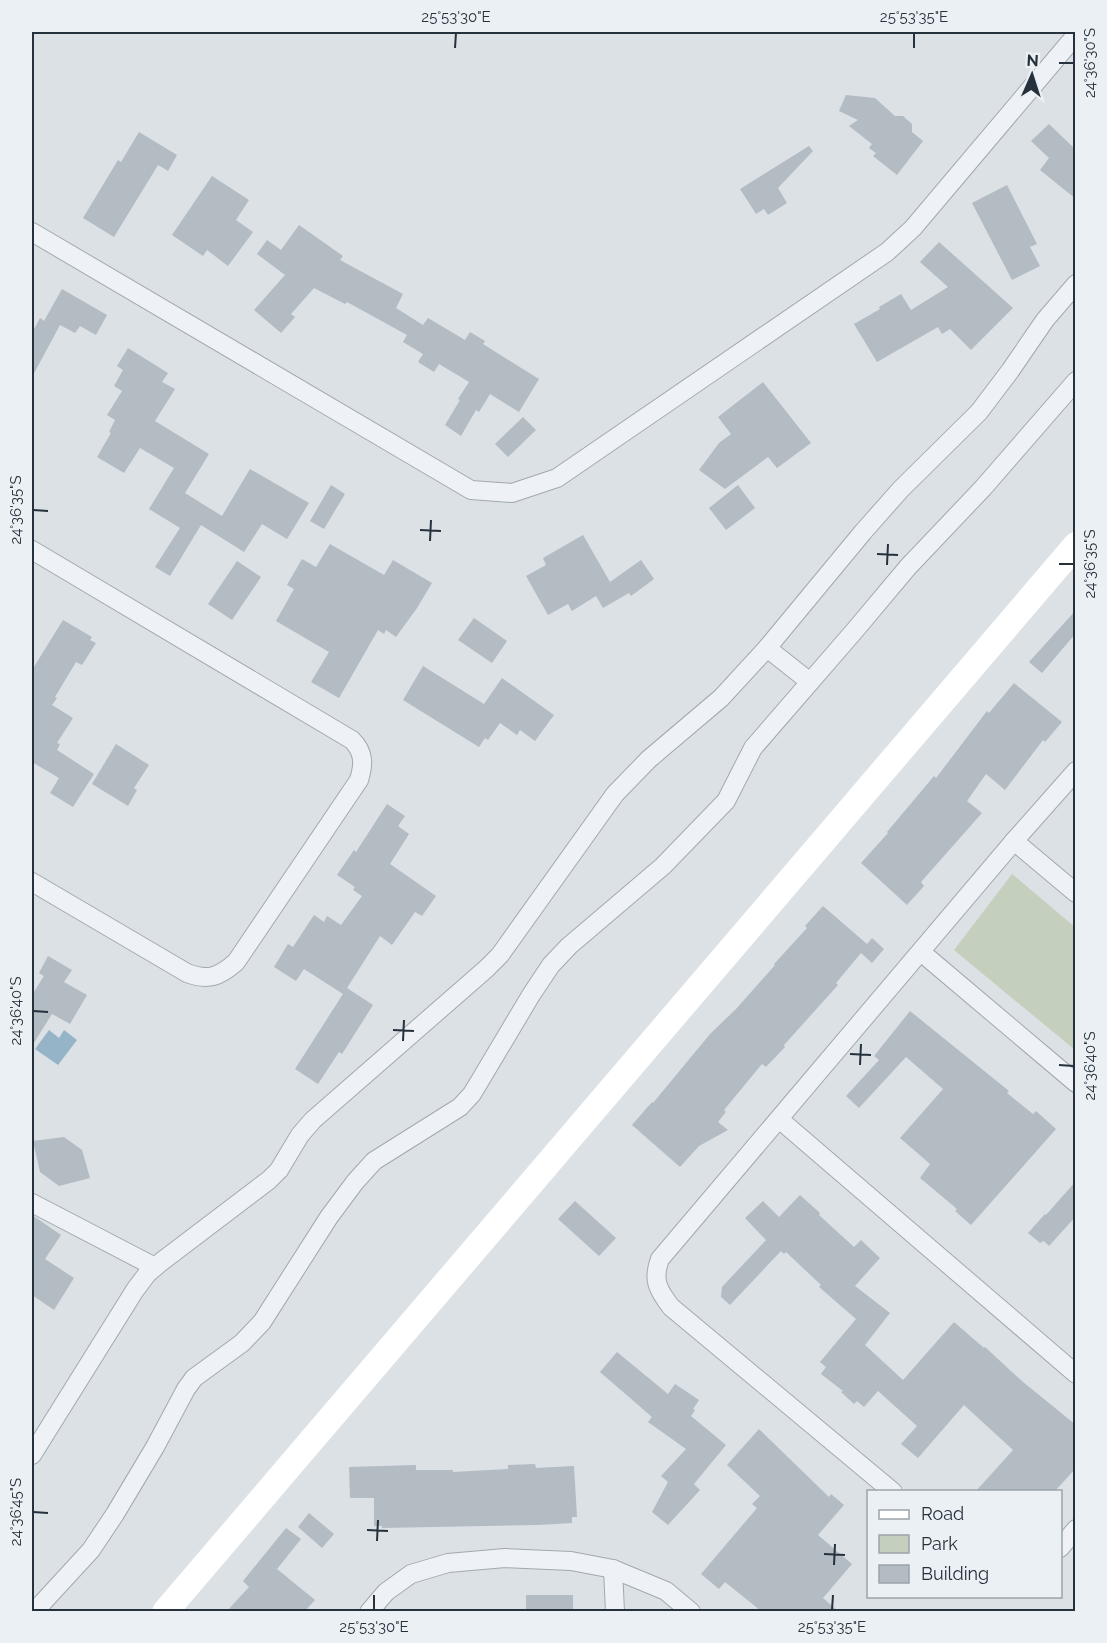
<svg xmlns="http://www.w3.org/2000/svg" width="1107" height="1643" font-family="Raleway,sans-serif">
<rect width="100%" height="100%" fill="#dce1e6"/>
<!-- green -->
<path fill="#c4d0bd" d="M1012,874l63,53v123l-121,-100z"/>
<!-- water -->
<path fill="#95b4c7" d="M49,1030l10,8 5,-8 13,10 -19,25 -23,-16z"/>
<!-- building -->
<g fill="#b3bbc3">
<path d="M846,95l29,3 20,18h8l9,8v8l11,9 -26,34 -24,-19 3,-3 -7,-5 3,-4 -23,-18 9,-6 -19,-9z"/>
<path d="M1049,124l27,26v49l-36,-29 9,-12 -18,-17z"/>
<path d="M139,132l38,23 -9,16 -10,-6 -44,72 -31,-19 35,-58 3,2z"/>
<path d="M809,146l4,5 -35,37 9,15 -19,12 -4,-6 -8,5 -16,-25z"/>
<path d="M212,176l37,24 -13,20 17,12 -25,34 -21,-16 -4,6 -31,-21z"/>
<path d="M1007,185l30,59 -7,3 10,19 -28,14 -40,-77z"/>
<path d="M299,225l44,31 -3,4 63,34 -7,14 27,17 5,-7 37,22 5,-8 15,9 -2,3 56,35 -20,33 -29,-18 -11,18 -3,-2 -15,26 -16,-11 15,-25 -2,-1 11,-17 -30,-18 -5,8 -16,-10 5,-8 -20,-12 4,-7 -60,-33 -2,2 -31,-16 -23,26 4,3 -14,16 -27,-23 31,-35 -28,-21 10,-14 14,10z"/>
<path d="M939,242l74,66 -42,42 -21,-21 -8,5 -4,-7 -61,35 -23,-38 26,-15 -1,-2 22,-13 10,16 37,-23 -28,-25z"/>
<path d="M62,289l45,26 -11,20 -16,-9 -5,7 -15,-8 -28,52v-44l8,-15 4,3z"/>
<path d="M128,348l40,25 -6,9 13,7 -20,32 54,33 -24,39 37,23 28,-47 59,34 -22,36 -25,-15 -18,28 -43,-27 -31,51 -15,-9 25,-39 -31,-19 25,-41 -34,-20 -16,25 -27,-16 14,-24 -2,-1 6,-12 -8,-5 15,-24 -8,-5 9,-16 -6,-4z"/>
<path d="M763,382l48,61 -34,25 -9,-11 -43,32 -26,-19 20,-27 12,-9 -13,-17z"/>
<path d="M523,417l13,13 -28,27 -13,-13z"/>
<path d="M331,485l14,9 -21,35 -14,-8z"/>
<path d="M738,485l17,23 -29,22 -17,-22z"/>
<path d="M583,535l27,47 31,-22 13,19 -23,17 -2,-3 -26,15 -7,-12 -24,15 -4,-7 -20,11 -22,-39 20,-11 -3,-7z"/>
<path d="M330,544l54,31 9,-15 39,23 -15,25 -21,29 -10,-7 -2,4 -6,-4 -39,68 -28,-16 18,-30 -53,-31 18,-32 -7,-4 15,-26 14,8z"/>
<path d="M237,561l24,16 -29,43 -24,-16z"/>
<path d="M1076,610v23l-34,40 -13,-11z"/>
<path d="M474,618l33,23 -15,22 -34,-23z"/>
<path d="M63,620l29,17 -2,3 6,3 -14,22 -6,-3 -21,35 2,1 -5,7 21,13 -16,25 3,1 -3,6 37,24 -21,33 -23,-14 9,-15 -27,-16v-92z"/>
<path d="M423,666l61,38 18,-26 52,37 -19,26 -15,-11 -3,5 -17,-12 -12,17 -3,-2 -6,9 -76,-47z"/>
<path d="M1014,683l48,39 -17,20 -2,-2 -38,50 -19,-16 -19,27 15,12 -61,69 3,4 -17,19 -46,-42 27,-30 -1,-1 47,-56 2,2 51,-67 2,2z"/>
<path d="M116,744l33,21 -15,23 3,2 -9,16 -36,-22z"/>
<path d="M387,804l18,12 -7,10 11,8 -19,30 46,32 -14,20 -7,-4 -23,33 -12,-9 -33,52 26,17 -31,49 -3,-2 -21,32 -23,-15 48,-75 -39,-25 -8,12 -22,-14 14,-23 5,3 21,-32 10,7 3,-6 14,9 21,-29 -9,-6 2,-3 -18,-12 17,-25 2,2z"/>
<path d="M823,906l44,38 5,-6 12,11 -12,14 -11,-10 -25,30 2,2 -54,60 1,2 -19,20 -4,-3 -38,46 2,2 -8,10 10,8 -29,16 -19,21 -48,-42 20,-23 1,1 57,-69 26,-25 39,-44 -1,-1 33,-36 -2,-2z"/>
<path d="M48,956l24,14 -8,12 23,13 -17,29 -18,-10 -20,32v-51l12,-19 -5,-3z"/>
<path d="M910,1011l99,80 -2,2 26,21 3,-3 20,18 -85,96 -16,-14 2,-2 -37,-31 10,-14 -30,-26 43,-49 -37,-32 -47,51 -13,-12 33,-36 -5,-4z"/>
<path d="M64,1137l18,13 8,28 -31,8 -19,-14 -7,-31z"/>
<path d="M1076,1181v35l-27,30 -5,-5 -4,2 -12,-10 17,-19 1,1z"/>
<path d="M800,1195l20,18 -1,2 35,32 7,-7 19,18 -25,28 35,27 -25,32 38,35 51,-58 30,26 1,-1 38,35 53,43v43l-21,23h-79l37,-41 -49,-45 -46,53 -17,-14 16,-18 -39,-35 -14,16 -7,-6 -3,3 -13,-12 2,-1 -22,-17 5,-7 -6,-5 36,-43 -37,-32 2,-2 -35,-33 -2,2 -3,-3 -51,54 -9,-8 1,-10 44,-47 -21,-22 18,-17 16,16z"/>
<path d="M575,1201l41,37 -17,18 -41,-37z"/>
<path d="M32,1215l29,20 -16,24 29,19 -20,32 -22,-15z"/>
<path d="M617,1352l51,42 7,-10 24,16 -6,9 2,1 -4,6 35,29 -32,39 6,6 -32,35 -16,-13 16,-30 -7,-6 25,-27 -38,-27 4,-5 -52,-45z"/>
<path d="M759,1429l70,68 2,-3 13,11 -26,30 34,29 -29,34 15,13h-77l-36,-29 -6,7 -18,-15 56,-66 -5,-4 8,-8 -33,-31z"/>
<path d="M535,1464l1,4 38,-2 3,51h-5v6l-35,2 -155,3v-2h-8v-28h-24l-1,-31 67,-2v5h37v2l55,-3v-4z"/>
<path d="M309,1513l25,21 -12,14 -24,-21z"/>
<path d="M286,1528l15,11 -24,30 38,31 -10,11h-78l22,-24 -6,-6z"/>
<rect x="526" y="1595" width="47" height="16"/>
</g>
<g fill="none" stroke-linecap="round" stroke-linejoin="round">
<defs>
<g id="minor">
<path d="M32,232l439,258 41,3 45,-15 330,-226 26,-24 163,-193"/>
<path d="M32,550l320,190c12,12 12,24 7,40l-123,182c-17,15 -28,19 -49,11l-155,-91"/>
<path d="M767,648l43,34"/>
<path d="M1014,841l62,52"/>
<path d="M921,952l155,131"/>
<path d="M779,1119l297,255"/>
<path d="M32,1203l123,64"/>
<path d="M32,1455l103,-165 12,-16 14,-12 108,-82 10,-10 21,-35 13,-15 173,-151 14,-14 115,-161 34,-35 72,-61 46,-50 96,-116 38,-43 78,-77 31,-41 35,-51 31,-36"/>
<path d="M893,1492l-222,-185c-13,-17 -19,-27 -11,-48l354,-418 62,-70"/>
<path d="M1060,1548l16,-19"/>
<path d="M613,1569l2,43"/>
<path d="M34,1612l57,-62 24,-36 40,-67 31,-58 8,-11 48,-35 20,-21 67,-105 26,-35 19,-21 86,-54 12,-13 59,-99 20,-30 18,-19 94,-80 63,-65 27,-53 103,-119 52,-62 75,-79 93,-107"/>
<path d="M369,1612l17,-20 25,-18 37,-11 57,-5 66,3 42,8 53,22 25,21"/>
</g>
</defs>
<!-- minor casing -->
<use href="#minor" stroke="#a1a9b0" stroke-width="20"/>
<!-- minor -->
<use href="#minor" stroke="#eef1f5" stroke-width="18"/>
<!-- secondary -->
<path stroke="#fff" stroke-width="26" d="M165,1612l911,-1067"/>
</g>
<!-- ticks -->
<path fill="none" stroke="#25313c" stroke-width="2" d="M455,48l1,-15M914,48v-15M1059,63h15M33,510l15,1M420,530l21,1M430,541l1,-21M877,554l21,1M1059,564h15M887,565l1,-21M33,1011l15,1M393,1030l21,1M403,1041l1,-21M850,1054l21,1M860,1065l1,-21M1059,1065l15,1M33,1512l15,1M367,1530l21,1M377,1541l1,-21M824,1554l21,1M834,1565l1,-21M374,1610v-15M832,1610l1,-15"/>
<!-- border -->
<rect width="1107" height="1643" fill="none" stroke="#ebf0f4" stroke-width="66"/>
<!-- legend -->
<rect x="867" y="1490" width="195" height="108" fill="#ebf0f4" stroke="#9ca4aa" stroke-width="1.5"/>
<rect x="879" y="1510" width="30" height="9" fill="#ffffff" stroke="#9ca4aa" stroke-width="1.5"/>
<text x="921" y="1520" font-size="18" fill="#25313c">Road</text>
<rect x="879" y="1535" width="30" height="18" fill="#c4d0bd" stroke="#9ca4aa" stroke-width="1.5"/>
<text x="921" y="1550" font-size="18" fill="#25313c">Park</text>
<rect x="879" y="1565" width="30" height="18" fill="#b3bbc3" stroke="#9ca4aa" stroke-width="1.5"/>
<text x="921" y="1580" font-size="18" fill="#25313c">Building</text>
<!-- north arrow -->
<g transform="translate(1032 75) rotate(3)" stroke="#ebf0f4" stroke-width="4.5" paint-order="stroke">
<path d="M0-4.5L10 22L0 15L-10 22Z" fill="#25313c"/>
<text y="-9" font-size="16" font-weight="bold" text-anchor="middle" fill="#25313c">N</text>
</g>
<rect x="33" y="33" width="1041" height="1577" fill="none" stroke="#25313c" stroke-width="2"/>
<g font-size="15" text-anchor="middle" fill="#25313c">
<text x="456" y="22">25°53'30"E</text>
<text x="914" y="22">25°53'35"E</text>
<text transform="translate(1090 63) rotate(-90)" y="5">24°36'30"S</text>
<text transform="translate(16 510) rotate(-90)" y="5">24°36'35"S</text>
<text transform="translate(1090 564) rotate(-90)" y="5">24°36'35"S</text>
<text transform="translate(16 1011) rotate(-90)" y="5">24°36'40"S</text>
<text transform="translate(1090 1066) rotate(-90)" y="5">24°36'40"S</text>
<text transform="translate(16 1512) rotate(-90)" y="5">24°36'45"S</text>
<text x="374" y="1632">25°53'30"E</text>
<text x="832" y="1632">25°53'35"E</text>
</g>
</svg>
